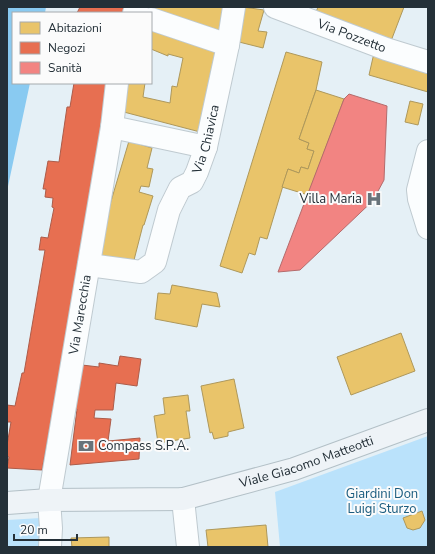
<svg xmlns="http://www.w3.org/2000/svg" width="435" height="554" font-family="'Nunito Sans',sans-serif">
<rect width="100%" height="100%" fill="#e5f0f6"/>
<!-- green -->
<g fill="#bae2fb">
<path d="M428,436v111h-148l-5,-55z"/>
<path d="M41,518l-1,29h-33v-27z"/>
</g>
<!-- water -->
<path fill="#89caf1" d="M7,7h39l-1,6h-32v70h17l-23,108z"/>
<!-- homes -->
<g fill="#e9c46a" stroke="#ae985b">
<path d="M152,7h76l-10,29 -68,-26z"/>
<path d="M243,7l21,3 -6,21 9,1 -4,16 -28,-7z"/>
<path d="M318,7h86l-13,34 -75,-29z"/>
<path d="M151,27l69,19 -16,87 -84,-22 4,-28h21l-2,14 27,6 2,-17 5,1 6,-29 -15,-4v2l-17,-7z"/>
<path d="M286,52l36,10 -6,28 -17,49 10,4 -2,6 7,2 -6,18 -7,-2 -2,6 -11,-4 -21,70 -7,-2 -5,18 -6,-2 -7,20 -22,-7z"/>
<path d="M374,53l54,18v21l-59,-17z"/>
<path d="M316,90l28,9 -36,96 -26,-8 6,-18 11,4 2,-6 7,2 6,-18 -7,-2 2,-6 -10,-4z"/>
<path d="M410,101l13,3 -5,21 -13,-3z"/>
<path d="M129,141l23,7 -5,20 6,1 -4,18 -8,-1 -2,6 14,4 -9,29h-1l-10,39 -35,-6 5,-30z"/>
<path d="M172,285l45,8 3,14 -18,-3 -5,23 -42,-8 3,-26 12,1z"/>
<path d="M401,333l14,38 -64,24 -14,-38z"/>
<path d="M234,379l10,49 -16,4v4l-14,3 -2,-7 -2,1 -9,-47z"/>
<path d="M188,395l2,16h-4l4,27 -32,5 -4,-27 11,-2 -2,-16z"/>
<path d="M422,511l3,9 -5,8 -7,2 -6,-2 -4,-10z"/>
<path d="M266,525l2,22h-60l-2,-17z"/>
<path d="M109,537v10h-37l-1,-9z"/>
</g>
<!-- shops -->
<g fill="#e76f51" stroke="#ac5c4a">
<path d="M80,7h48l-3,6h-48z"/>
<path d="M74,83h35l-27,174 -40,213 -35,-2 2,-11 -2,-1v-11l4,-23h-4v-17l8,1 7,-33h2l21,-123h-6l2,-13 7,1 6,-30 -2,-1 1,-9 -8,-1 1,-8h-3l5,-28 11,1 8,-55h3z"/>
<path d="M120,356l21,3 -4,27 -21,-3 -3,27h-18l-1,8 17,1 -3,22 32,-3 -1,21 -69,6 7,-56h-3l8,-44 17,2v-4l19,3z"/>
</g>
<!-- health -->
<path fill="#f28482" stroke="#b46b6c" d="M349,94l38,12 -3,74 -7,13 3,1 -80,76 -22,2 66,-173z"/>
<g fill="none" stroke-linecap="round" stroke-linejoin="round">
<defs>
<g id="minor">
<path id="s1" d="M275,7l111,42 42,13"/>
<path d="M134,13l3,-6"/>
<path d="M151,19l77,26"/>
<path d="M112,127l94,20"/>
<path d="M428,151l-10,39 1,9 9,29"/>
<path id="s2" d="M89,265l52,7 14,-10 14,-52 11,-22 12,-6 5,-10 9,-25 22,-102 6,-38"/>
<path d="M183,499l5,48"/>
<path id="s3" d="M50,547l1,-19 -2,-28 63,-373 5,-44"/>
</g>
<g id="major">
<path id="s4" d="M7,503l42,-3 134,-1 111,-30 134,-49"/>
</g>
</defs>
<!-- minor casing -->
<use href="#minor" stroke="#bfcad0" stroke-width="24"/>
<!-- major casing -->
<use href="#major" stroke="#b3c0c7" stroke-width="24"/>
<!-- minor -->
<use href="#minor" stroke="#fbfdfe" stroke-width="22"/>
<!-- major -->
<use href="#major" stroke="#eef3f7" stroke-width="22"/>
</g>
<!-- icons -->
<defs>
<symbol id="hospital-bare" viewBox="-9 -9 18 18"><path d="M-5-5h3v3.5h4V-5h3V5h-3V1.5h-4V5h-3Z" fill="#68737a" stroke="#fbfbfb" stroke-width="2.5" paint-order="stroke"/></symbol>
<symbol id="bank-bare" viewBox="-9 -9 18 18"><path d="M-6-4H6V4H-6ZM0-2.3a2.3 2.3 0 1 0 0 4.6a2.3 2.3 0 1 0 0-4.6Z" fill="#68737a" stroke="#fbfbfb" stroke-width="2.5" paint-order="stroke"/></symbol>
</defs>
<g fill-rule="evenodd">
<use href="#hospital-bare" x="363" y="188" width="22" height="22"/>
<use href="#bank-bare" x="75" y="435" width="22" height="22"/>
</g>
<g text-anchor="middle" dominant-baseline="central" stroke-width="4" stroke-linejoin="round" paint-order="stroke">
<!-- street labels -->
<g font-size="13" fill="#243038" stroke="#fbfbfb">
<text stroke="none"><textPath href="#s1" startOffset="82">Via Pozzetto</textPath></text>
<text stroke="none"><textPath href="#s2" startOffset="207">Via Chiavica</textPath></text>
<text stroke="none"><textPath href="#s3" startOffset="235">Via Marecchia</textPath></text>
<text stroke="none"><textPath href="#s4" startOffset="305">Viale Giacomo Matteotti</textPath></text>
</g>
<!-- poi labels -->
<g font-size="13" fill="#243038" stroke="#fbfbfb" text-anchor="end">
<text x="362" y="199">Villa Maria</text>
<text x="98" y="446" text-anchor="start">Compass S.P.A.</text>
</g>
<!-- park labels -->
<g font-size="13" fill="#1a5c7f" stroke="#fbfbfb">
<text x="382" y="494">Giardini Don<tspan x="382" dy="15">Luigi Sturzo</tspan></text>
</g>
</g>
<!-- border -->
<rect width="435" height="554" fill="none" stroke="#243038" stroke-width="16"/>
<!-- legend -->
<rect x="12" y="12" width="140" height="72" fill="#fbfbfb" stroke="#a5aaad"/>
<rect x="20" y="22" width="20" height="12" fill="#e9c46a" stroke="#a5aaad"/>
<text x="48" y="32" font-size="12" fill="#243038">Abitazioni</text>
<rect x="20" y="42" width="20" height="12" fill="#e76f51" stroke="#a5aaad"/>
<text x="48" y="52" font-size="12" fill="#243038">Negozi</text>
<rect x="20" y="62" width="20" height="12" fill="#f28482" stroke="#a5aaad"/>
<text x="48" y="72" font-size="12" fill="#243038">Sanità</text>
<!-- scale -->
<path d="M14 534v6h63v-6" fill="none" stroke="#243038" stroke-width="2"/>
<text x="20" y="534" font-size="12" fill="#243038" stroke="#fbfbfb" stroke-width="3" paint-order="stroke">20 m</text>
</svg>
